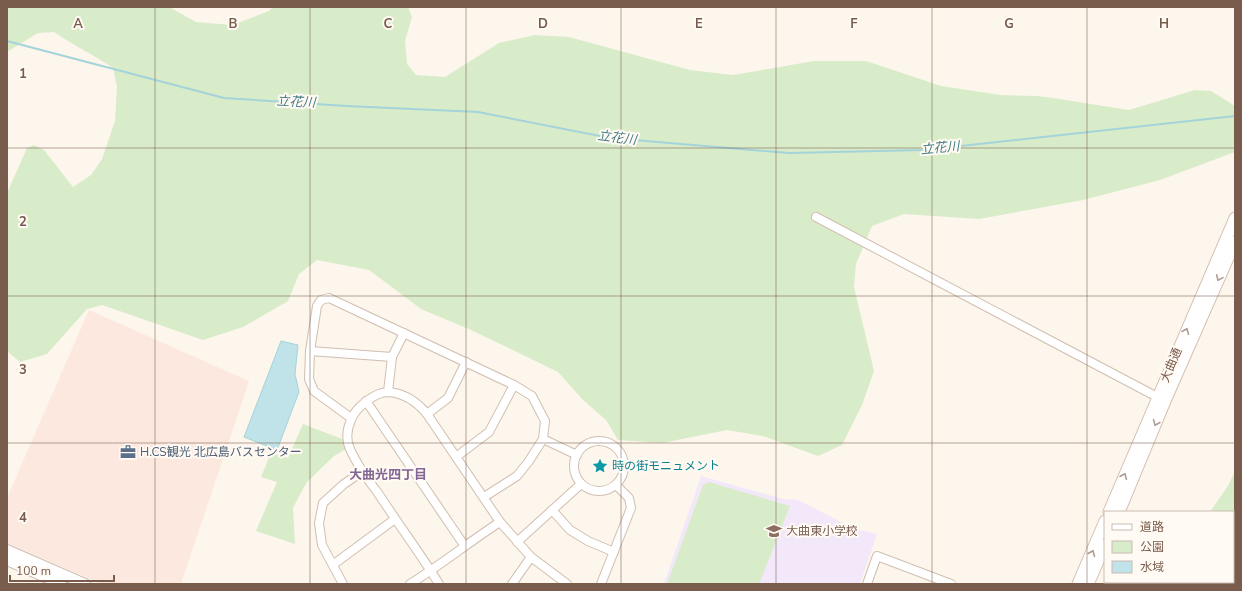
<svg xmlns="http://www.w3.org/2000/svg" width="1242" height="591" font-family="'Nunito Sans','Noto Sans JP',sans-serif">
<rect width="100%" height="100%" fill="#fdf6ec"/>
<!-- commercial -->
<path fill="#fde8e0" d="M89,310l160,71 -68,203h-79l-95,-41v-45z"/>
<!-- education -->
<path fill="#f3e8fa" d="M701,476l82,23 15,1 57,29 22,5 -17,50h-196z"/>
<!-- green -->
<g fill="#d8ecc9">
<path d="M7,7h162l27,15 37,3 36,-14 4,-4h135l4,10 -7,24 2,23 9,11 29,2 54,-34 36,-8 34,2 121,33 43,5 81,-14h52l75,25 60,9 36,1 16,2 76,12 66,-20 16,1 24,15v46l-75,28 -77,20 -104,19 -75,-5 -32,12 -16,38 -2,23 20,84 -12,34 -20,40 -24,11 -55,-20 -36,-6 -65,13 -44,-3 -12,-20 -23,-20 -25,-28 -87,-42 -50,-21 -52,-39 -52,-10 -18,14 -11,27 -45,26 -40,13 -101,-35 -15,4 -40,45 -27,8 -13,-11v-158l20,-45 7,-3 10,5 29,37 18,-12 11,-16 13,-38 2,-34 -4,-19c-19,-13 -40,-23 -59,-36l-16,1 -31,19z"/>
<path d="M303,424l39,15 4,10 -12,7 -27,26 -9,16 -5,10 2,36 -39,-13 21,-49 -16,-5 10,-24 17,5z"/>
<path d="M1235,471v68l-2,-1v-26h-23l18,-26z"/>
<path d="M709,482l81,24 -31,78h-92l36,-99z"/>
</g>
<!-- water -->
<path fill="#bfe3e8" stroke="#a5d3da" d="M281,341l17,4 -3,29 4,18 -22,58 -33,-13z"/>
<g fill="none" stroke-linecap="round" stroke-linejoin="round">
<!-- stream -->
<path stroke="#a5d3da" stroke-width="2" d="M7,41l217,57 123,8 131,6 132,26 179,15 135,-3 311,-34"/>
<defs>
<g id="minor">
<path d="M816,217l347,183"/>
<path d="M310,351l82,6"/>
<path d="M388,392l4,-35 12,-24"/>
<path d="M366,401l98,144"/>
<path d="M427,414l21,-16 18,-36"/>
<path d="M351,418l-37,-27 -5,-12 1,-28 7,-45 4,-6 8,-2 185,87 18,11 13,25 -2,18 -14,22 -12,15 -33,21"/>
<path d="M543,439l34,16"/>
<circle cx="599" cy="466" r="25"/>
<path d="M456,457l33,-25 25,-47"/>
<path d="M552,510l18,20 18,11 26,11"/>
<path d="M517,542l64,-58"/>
<path d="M334,564l61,-45"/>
<path d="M343,584l-21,-39 -3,-22 4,-20 21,-19 19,-13"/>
<path d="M410,584c31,-19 59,-42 90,-62"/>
<path d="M439,584c-19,-31 -41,-60 -61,-91 -10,-13 -21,-28 -28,-44 -4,-9 -3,-20 1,-29 4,-12 24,-28 37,-28 16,1 29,10 39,22l73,108 31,35 36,27"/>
<path d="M512,584l19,-27"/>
<path d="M601,584l30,-76 -2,-10 -13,-13"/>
<path d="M867,584l10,-28 74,28"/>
</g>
<g id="tertiary">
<path d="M7,550l78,34"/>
<path d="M7,560l54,24"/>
</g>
<g id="secondary">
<path d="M1109,512l126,-294"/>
<path d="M1119,512l46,-111 70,-159"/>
<path d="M1078,584l27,-63"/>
<path d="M1088,584l17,-39"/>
</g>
</defs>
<!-- minor casing -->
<use href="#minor" stroke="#d1beb0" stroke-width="10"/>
<!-- tertiary casing -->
<use href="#tertiary" stroke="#d1beb0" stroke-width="12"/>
<!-- secondary casing -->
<use href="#secondary" stroke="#d6c0b0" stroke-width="13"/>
<!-- minor -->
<use href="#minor" stroke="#fff" stroke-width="8"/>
<!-- tertiary -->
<use href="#tertiary" stroke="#fff" stroke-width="10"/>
<!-- secondary -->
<use href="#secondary" stroke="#fff" stroke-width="11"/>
</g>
<!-- one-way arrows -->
<defs><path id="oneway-chevron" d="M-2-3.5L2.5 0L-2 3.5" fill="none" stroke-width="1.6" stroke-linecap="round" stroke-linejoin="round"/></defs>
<g stroke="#af9d94">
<use href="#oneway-chevron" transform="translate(1219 278) rotate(114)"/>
<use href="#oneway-chevron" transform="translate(1186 331) rotate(-67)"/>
<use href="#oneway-chevron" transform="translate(1156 423) rotate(113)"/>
<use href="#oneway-chevron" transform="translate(1124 476) rotate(-67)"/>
<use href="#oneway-chevron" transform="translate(1092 553) rotate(-67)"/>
</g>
<!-- grid -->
<path fill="none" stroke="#7a5c4d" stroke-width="1" stroke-opacity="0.55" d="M155,7v577M310,7v577M466,7v577M621,7v577M776,7v577M932,7v577M1087,7v577M7,148h1228M7,296h1228M7,443h1228"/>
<!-- icons -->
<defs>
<symbol id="office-bare" viewBox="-9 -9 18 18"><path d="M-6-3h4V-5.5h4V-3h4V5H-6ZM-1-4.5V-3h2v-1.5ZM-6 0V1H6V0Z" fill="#5c6f8a" stroke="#fffaf3" stroke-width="2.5" paint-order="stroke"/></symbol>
<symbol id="sight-bare" viewBox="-9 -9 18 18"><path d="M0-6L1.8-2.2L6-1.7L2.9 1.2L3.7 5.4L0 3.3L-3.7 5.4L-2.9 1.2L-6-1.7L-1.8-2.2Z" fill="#0f9aa8" stroke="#fffaf3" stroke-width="2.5" paint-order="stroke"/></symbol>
<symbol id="school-bare" viewBox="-9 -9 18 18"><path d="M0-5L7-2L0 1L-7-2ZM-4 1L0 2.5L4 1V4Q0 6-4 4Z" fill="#8d6e63" stroke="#fffaf3" stroke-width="2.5" paint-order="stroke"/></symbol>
</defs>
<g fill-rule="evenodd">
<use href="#office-bare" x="117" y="441" width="22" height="22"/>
<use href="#sight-bare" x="589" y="455" width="22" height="22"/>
<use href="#school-bare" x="763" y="520" width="22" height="22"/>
</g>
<g text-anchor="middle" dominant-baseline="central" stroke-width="4" stroke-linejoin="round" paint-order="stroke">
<!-- street labels -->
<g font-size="12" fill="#7a5c4d" stroke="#fffaf3">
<text transform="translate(1171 365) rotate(-67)">大曲通</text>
</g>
<!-- service labels -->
<g font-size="12" fill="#4e5e75" stroke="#fffaf3" text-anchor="start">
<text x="140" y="452">H.CS観光 北広島バスセンター</text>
</g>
<!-- culture labels -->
<g font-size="12" fill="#0d838f" stroke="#fffaf3" text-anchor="start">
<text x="612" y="466">時の街モニュメント</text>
</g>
<!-- education labels -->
<g font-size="12" fill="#785e54" stroke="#fffaf3" text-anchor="start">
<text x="786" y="531">大曲東小学校</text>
</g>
<!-- water labels -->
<g font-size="13" font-style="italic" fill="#437c86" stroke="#fffaf3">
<text transform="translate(296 102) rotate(3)">立花川</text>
<text transform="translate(617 138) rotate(7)">立花川</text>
<text transform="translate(940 148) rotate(-5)">立花川</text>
</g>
<!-- neighbourhood labels -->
<g font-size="13" font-weight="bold" fill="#846695" stroke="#fffaf3">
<text x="388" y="475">大曲光四丁目</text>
</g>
</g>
<g font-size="13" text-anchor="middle" font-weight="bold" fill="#7a5c4d" stroke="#fffaf3" stroke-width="4" stroke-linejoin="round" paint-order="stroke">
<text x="78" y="28">A</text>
<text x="233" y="28">B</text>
<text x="388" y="28">C</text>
<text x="543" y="28">D</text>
<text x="699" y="28">E</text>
<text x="854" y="28">F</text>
<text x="1009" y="28">G</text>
<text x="1164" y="28">H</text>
<text x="23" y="78">1</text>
<text x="23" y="226">2</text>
<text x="23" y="374">3</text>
<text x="23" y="522">4</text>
</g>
<!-- border -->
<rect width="1242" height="591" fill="none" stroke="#7a5c4d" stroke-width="16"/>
<!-- legend -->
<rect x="1104" y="511" width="130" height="72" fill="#fffaf3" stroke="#cabbb1"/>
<rect x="1112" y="524" width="20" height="6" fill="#ffffff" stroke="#cabbb1"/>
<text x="1140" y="531" font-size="12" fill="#7a5c4d">道路</text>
<rect x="1112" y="541" width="20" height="12" fill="#d8ecc9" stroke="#cabbb1"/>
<text x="1140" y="551" font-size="12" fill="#7a5c4d">公園</text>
<rect x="1112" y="561" width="20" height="12" fill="#bfe3e8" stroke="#cabbb1"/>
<text x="1140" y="571" font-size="12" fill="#7a5c4d">水域</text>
<!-- scale -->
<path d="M10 575v6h104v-6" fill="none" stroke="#7a5c4d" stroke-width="2"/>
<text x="16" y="575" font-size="12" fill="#7a5c4d" stroke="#fffaf3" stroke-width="3" paint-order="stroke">100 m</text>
</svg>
